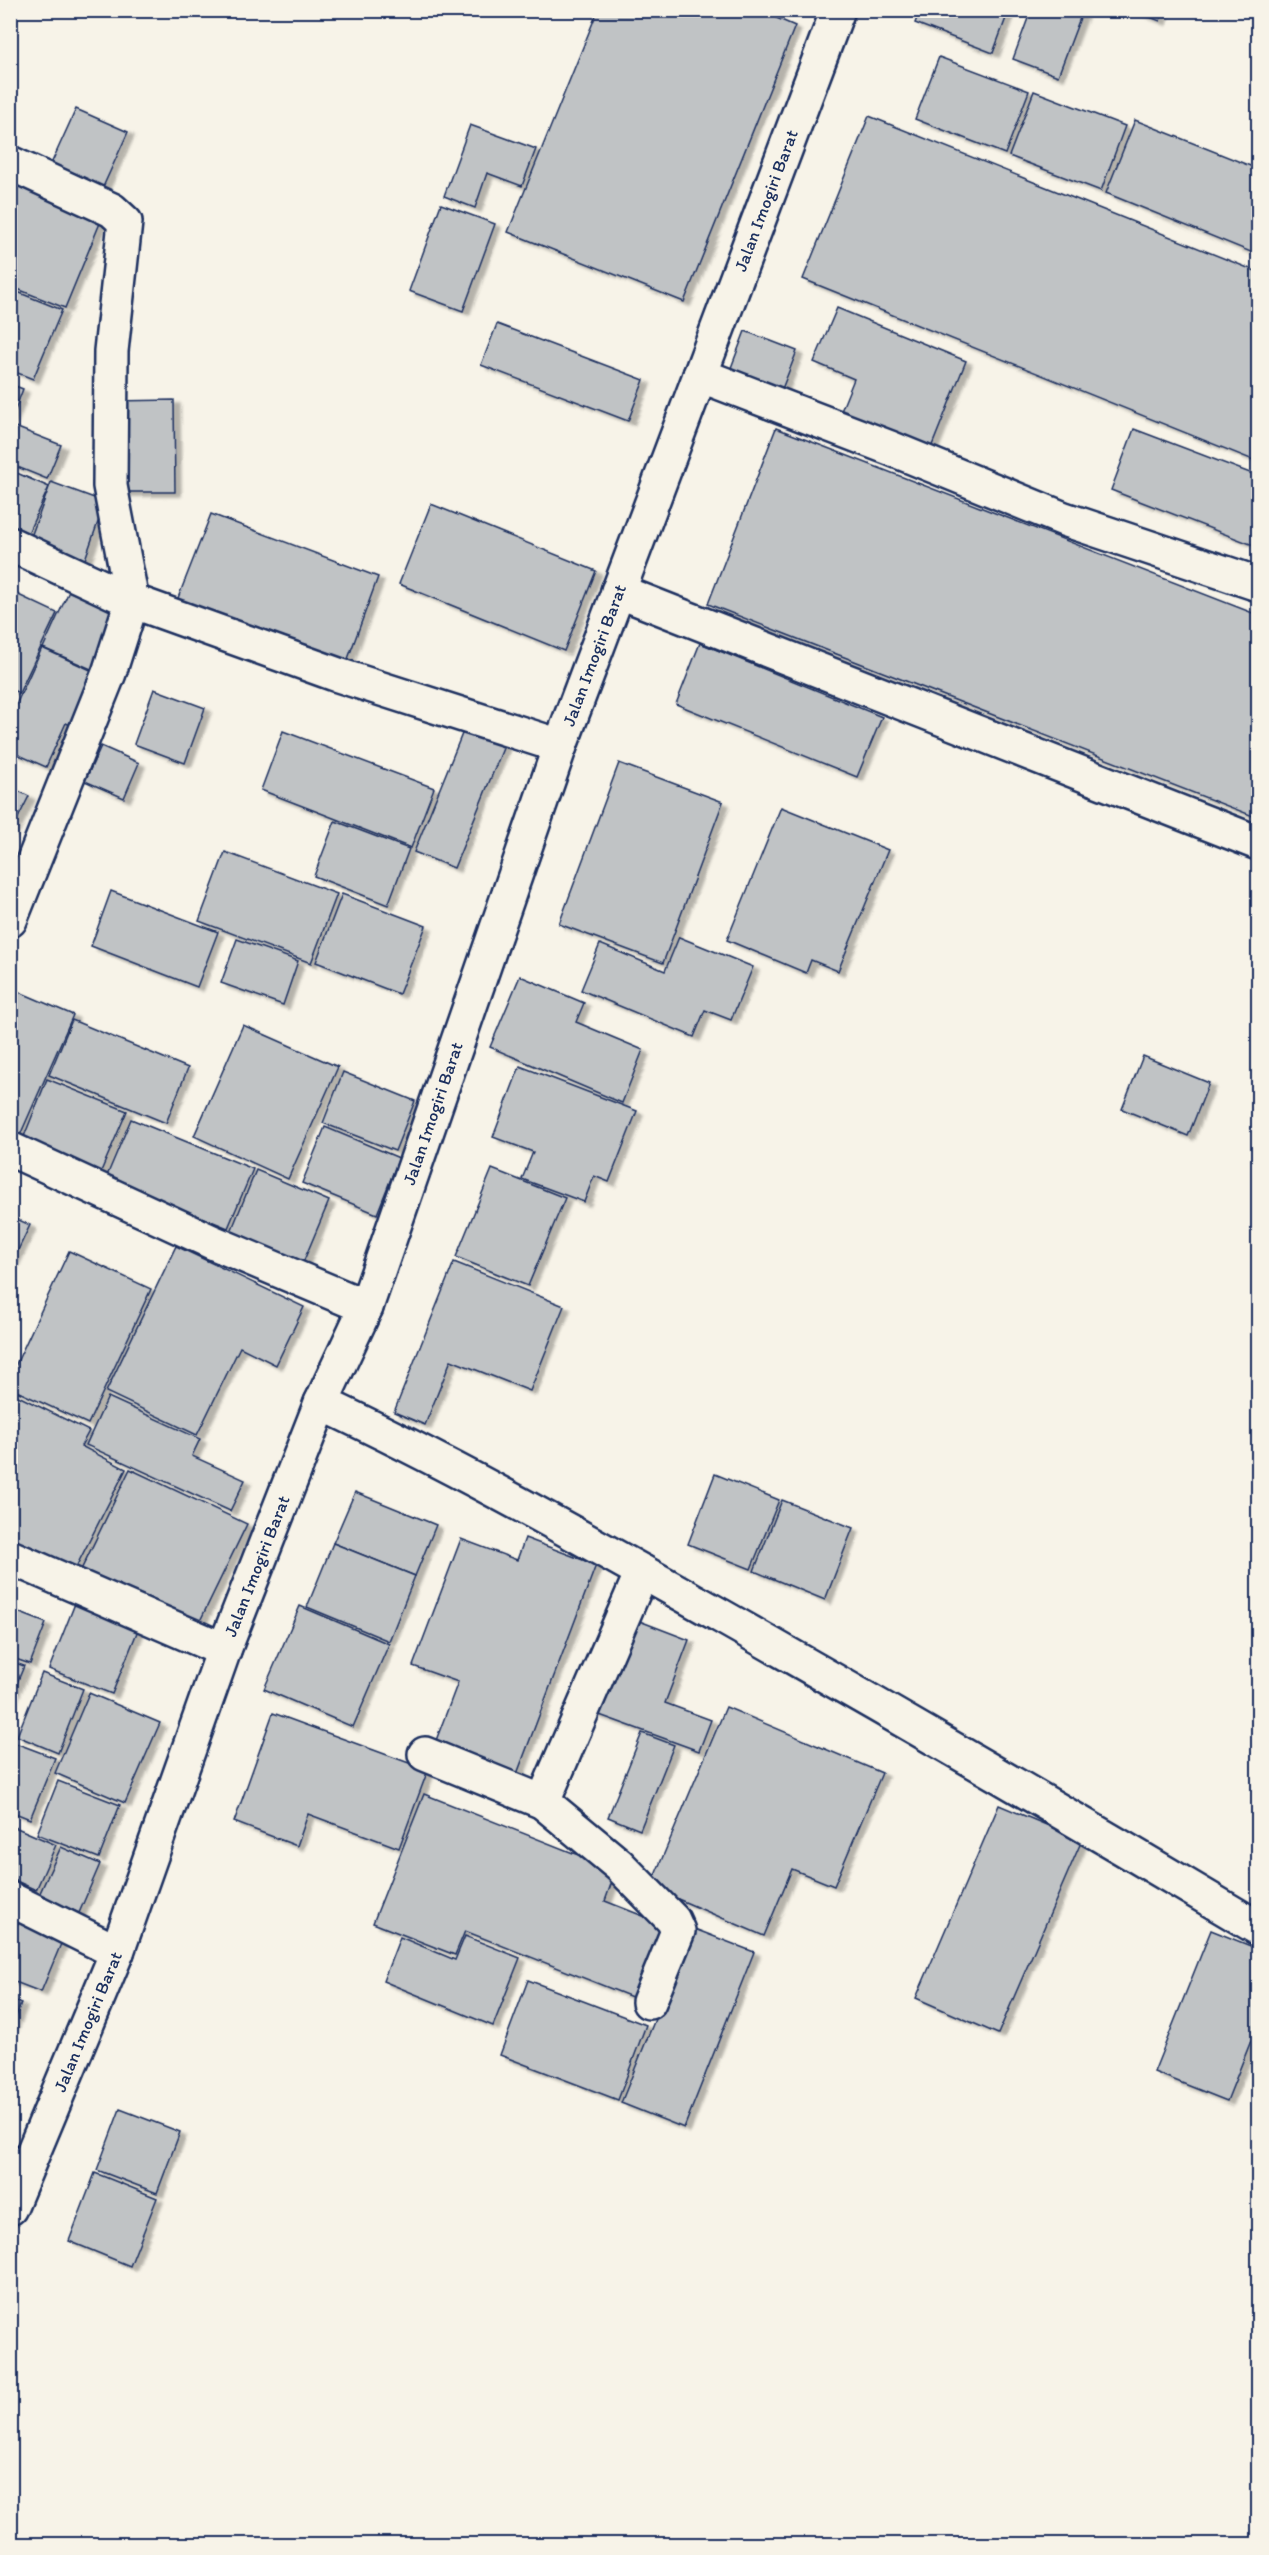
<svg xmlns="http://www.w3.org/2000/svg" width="1269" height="2555" font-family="Itim,sans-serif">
<defs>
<filter id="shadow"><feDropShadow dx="6" dy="4" stdDeviation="1.5" flood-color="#0004"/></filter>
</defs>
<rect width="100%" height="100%" fill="#f7f3e8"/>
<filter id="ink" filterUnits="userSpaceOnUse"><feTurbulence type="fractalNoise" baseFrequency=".0167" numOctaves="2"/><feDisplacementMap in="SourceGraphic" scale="12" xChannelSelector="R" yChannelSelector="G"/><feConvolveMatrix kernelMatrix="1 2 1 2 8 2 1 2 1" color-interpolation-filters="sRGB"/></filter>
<g filter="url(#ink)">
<!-- building -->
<g fill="#c0c3c5" stroke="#1b2f5e" stroke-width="1.5" filter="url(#shadow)">
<path d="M598,10h160l37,16 -111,276 -176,-70z"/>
<path d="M920,10h89l-16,43 -78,-30z"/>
<path d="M1031,10h52l-25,66 -45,-17z"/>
<path d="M1132,10h31l-3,11z"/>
<path d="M939,57l90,34 -24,63 -90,-35z"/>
<path d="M1034,91l91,35 -24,65 -92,-35z"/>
<path d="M76,109l52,23 -30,66 -52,-23z"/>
<path d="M869,116l389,156v190l-455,-183z"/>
<path d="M1135,120l123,49v86l-152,-62z"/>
<path d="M470,125l66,24 -14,37 -35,-13 -12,35 -31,-12z"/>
<path d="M19,176l86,35 -40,97 -55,-22v-88z"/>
<path d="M441,204l54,20 -32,87 -54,-20z"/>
<path d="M10,289l52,21 -29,69 -23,-9z"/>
<path d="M837,308l129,53 -35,87 -90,-37 13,-32 -40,-17z"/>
<path d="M497,324l147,56 -16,41 -147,-56z"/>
<path d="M745,331l52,20 -17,43 -51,-21z"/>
<path d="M10,384l13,5 -13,34z"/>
<path d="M174,400l1,92h-61l-1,-91z"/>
<path d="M10,425l51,20 -14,34 -37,-15z"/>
<path d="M776,428l482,187v203l-550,-214z"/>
<path d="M1134,429l124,47v71l-147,-57z"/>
<path d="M10,470l39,17 -26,57 -13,-5z"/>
<path d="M51,482l54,20 -22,63 -55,-20z"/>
<path d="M431,504l165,67 -32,80 -165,-67z"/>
<path d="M211,514l167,63 -33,90 -169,-64z"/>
<path d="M70,589l55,25 -27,58 -55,-24z"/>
<path d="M10,591l47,22 -38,80 -9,-4z"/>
<path d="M700,643l182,74 -25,60 -181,-73z"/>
<path d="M42,648l64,29 -24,53 -16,-7 -20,44 -36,-16v-33z"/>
<path d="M154,689l51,19 -20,55 -51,-19z"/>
<path d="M466,724l40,17 -52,127 -40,-16z"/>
<path d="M283,731l151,57 -23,60 -150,-58z"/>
<path d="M101,746l38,17 -15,35 -39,-17z"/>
<path d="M619,763l104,39 -60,161 -104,-39z"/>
<path d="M10,787l19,9 -19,38z"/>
<path d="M781,807l107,43 -50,121 -27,-11 -5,13 -79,-33z"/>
<path d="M335,821l74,28 -21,56 -74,-29z"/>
<path d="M225,852l112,42 -26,69 -112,-42z"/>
<path d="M111,891l107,41 -21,55 -106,-41z"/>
<path d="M342,894l84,32 -27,68 -83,-32z"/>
<path d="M679,937l74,30 -22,53 -26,-10 -11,27 -113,-47 19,-46 65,27z"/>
<path d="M237,939l61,22 -15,44 -62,-22z"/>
<path d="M520,976l64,27 -8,19 67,28 -21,53 -132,-56z"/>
<path d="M10,988l63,27 -56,127 -7,-3z"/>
<path d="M72,1020l116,48 -22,55 -117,-48z"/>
<path d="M243,1025l95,42 -50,112 -94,-43z"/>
<path d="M1143,1056l66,27 -21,53 -66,-27z"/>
<path d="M520,1066l117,45 -28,71 -15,-6 -10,26 -62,-23 11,-27 -40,-15z"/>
<path d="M343,1072l72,29 -20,50 -72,-28z"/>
<path d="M47,1079l80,32 -28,65 -78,-32z"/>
<path d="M131,1119l122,50 -25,59 -122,-50z"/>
<path d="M325,1127l74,31 -22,56 -75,-31z"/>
<path d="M492,1169l73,29 -37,88 -72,-29z"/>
<path d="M256,1170l73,31 -27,64 -72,-31z"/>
<path d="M10,1216l20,9 -20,42z"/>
<path d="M176,1246l128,61 -28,58 -36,-18 -43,88 -91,-43z"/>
<path d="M69,1251l82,38 -63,135 -78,-36v-11z"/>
<path d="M454,1262l110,44 -34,85 -79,-31 -26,65 -31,-13z"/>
<path d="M10,1392l79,39 -8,15 45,23 -53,104 -63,-32z"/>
<path d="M108,1397l92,42 -8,17 53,24 -15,31 -144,-66z"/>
<path d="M130,1469l117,55 -49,101 -117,-55z"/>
<path d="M715,1474l64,26 -28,69 -63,-25z"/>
<path d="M355,1492l81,33 -21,51 -82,-33z"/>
<path d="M782,1500l71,28 -28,72 -71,-29z"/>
<path d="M525,1538l71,27 -79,209 -82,-31 23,-61 -45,-16 48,-127 56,21z"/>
<path d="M333,1543l82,33 -26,65 -82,-34z"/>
<path d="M76,1601l64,24 -28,69 -63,-25z"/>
<path d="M300,1606l89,38 -36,83 -89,-38z"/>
<path d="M10,1609l36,14 -16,41 -20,-7z"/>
<path d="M629,1617l60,23 -24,63 46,17 -12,31 -105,-38z"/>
<path d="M10,1661l14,5 -14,34z"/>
<path d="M42,1673l41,16 -25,64 -41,-17z"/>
<path d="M89,1693l71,30 -35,80 -70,-30z"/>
<path d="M726,1707l156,66 -48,113 -42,-17 -28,67 -114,-49z"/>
<path d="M273,1713l155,57 -29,78 -91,-34 -11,32 -63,-24z"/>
<path d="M642,1733l32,12 -34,85 -32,-13z"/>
<path d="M10,1741l45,17 -25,61 -20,-8z"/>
<path d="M58,1781l62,24 -21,53 -62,-24z"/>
<path d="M424,1794l192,76 -11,31 66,26 -29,74 -177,-70 -10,24 -82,-32z"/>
<path d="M999,1805l83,35 -84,194 -82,-36z"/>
<path d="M10,1825l46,20 -20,45 -26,-12z"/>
<path d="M61,1847l39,17 -21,49 -40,-18z"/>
<path d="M10,1917l53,22 -22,53 -31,-12z"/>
<path d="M692,1928l62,24 -70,176 -63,-25z"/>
<path d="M1211,1930l47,19v74l-31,78 -73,-29z"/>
<path d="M465,1936l55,22 -27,68 -110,-45 17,-44 55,23z"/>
<path d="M528,1980l118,45 -28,75 -118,-45z"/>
<path d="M10,1999l11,4 -11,29z"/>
<path d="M120,2109l60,23 -23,61 -60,-23z"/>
<path d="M95,2173l62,25 -27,68 -61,-25z"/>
</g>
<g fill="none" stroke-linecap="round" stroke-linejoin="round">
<defs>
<g id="minor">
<path d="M10,163l102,47 13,12 -14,129 -1,135 22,115 -23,72 -99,247"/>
<path d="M700,375l190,73 174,71 194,65"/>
<path d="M10,544l122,57 206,74 222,71"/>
<path d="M618,591l640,252"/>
<path d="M10,1149l202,93 154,65"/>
<path d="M321,1403c137,64 268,139 400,213 180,102 359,206 537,312"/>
<path d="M10,1557l214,93"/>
<path d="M425,1754l118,48 76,63 54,55 5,11 -29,71"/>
<path d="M543,1802l99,-230"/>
<path d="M10,1899l107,53"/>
</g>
<g id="major">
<path id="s1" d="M10,2208l107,-256 107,-302 97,-247 45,-96 194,-561 278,-736"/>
</g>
</defs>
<!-- minor casing -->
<use href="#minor" stroke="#1b2f5e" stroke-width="38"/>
<!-- major casing -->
<use href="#major" stroke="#1b2f5e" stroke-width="38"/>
<!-- minor -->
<use href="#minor" stroke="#f7f3e8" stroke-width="33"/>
<!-- major -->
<use href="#major" stroke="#f7f3e8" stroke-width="33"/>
</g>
</g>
<g text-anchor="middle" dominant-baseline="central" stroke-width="5" stroke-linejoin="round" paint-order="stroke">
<!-- street labels -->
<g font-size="18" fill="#1b2f5e" stroke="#f7f3e8">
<text stroke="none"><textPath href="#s1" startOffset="2146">Jalan Imogiri Barat</textPath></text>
<text stroke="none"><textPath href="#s1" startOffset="1660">Jalan Imogiri Barat</textPath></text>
<text stroke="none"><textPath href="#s1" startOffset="1174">Jalan Imogiri Barat</textPath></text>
<text stroke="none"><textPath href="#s1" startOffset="688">Jalan Imogiri Barat</textPath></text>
<text stroke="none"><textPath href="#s1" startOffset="202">Jalan Imogiri Barat</textPath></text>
</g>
</g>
<!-- margin -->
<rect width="1269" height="2555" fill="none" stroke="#f7f3e8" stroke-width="36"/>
<rect x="18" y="18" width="1233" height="2519" fill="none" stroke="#1b2f5e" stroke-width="2" filter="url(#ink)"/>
</svg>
